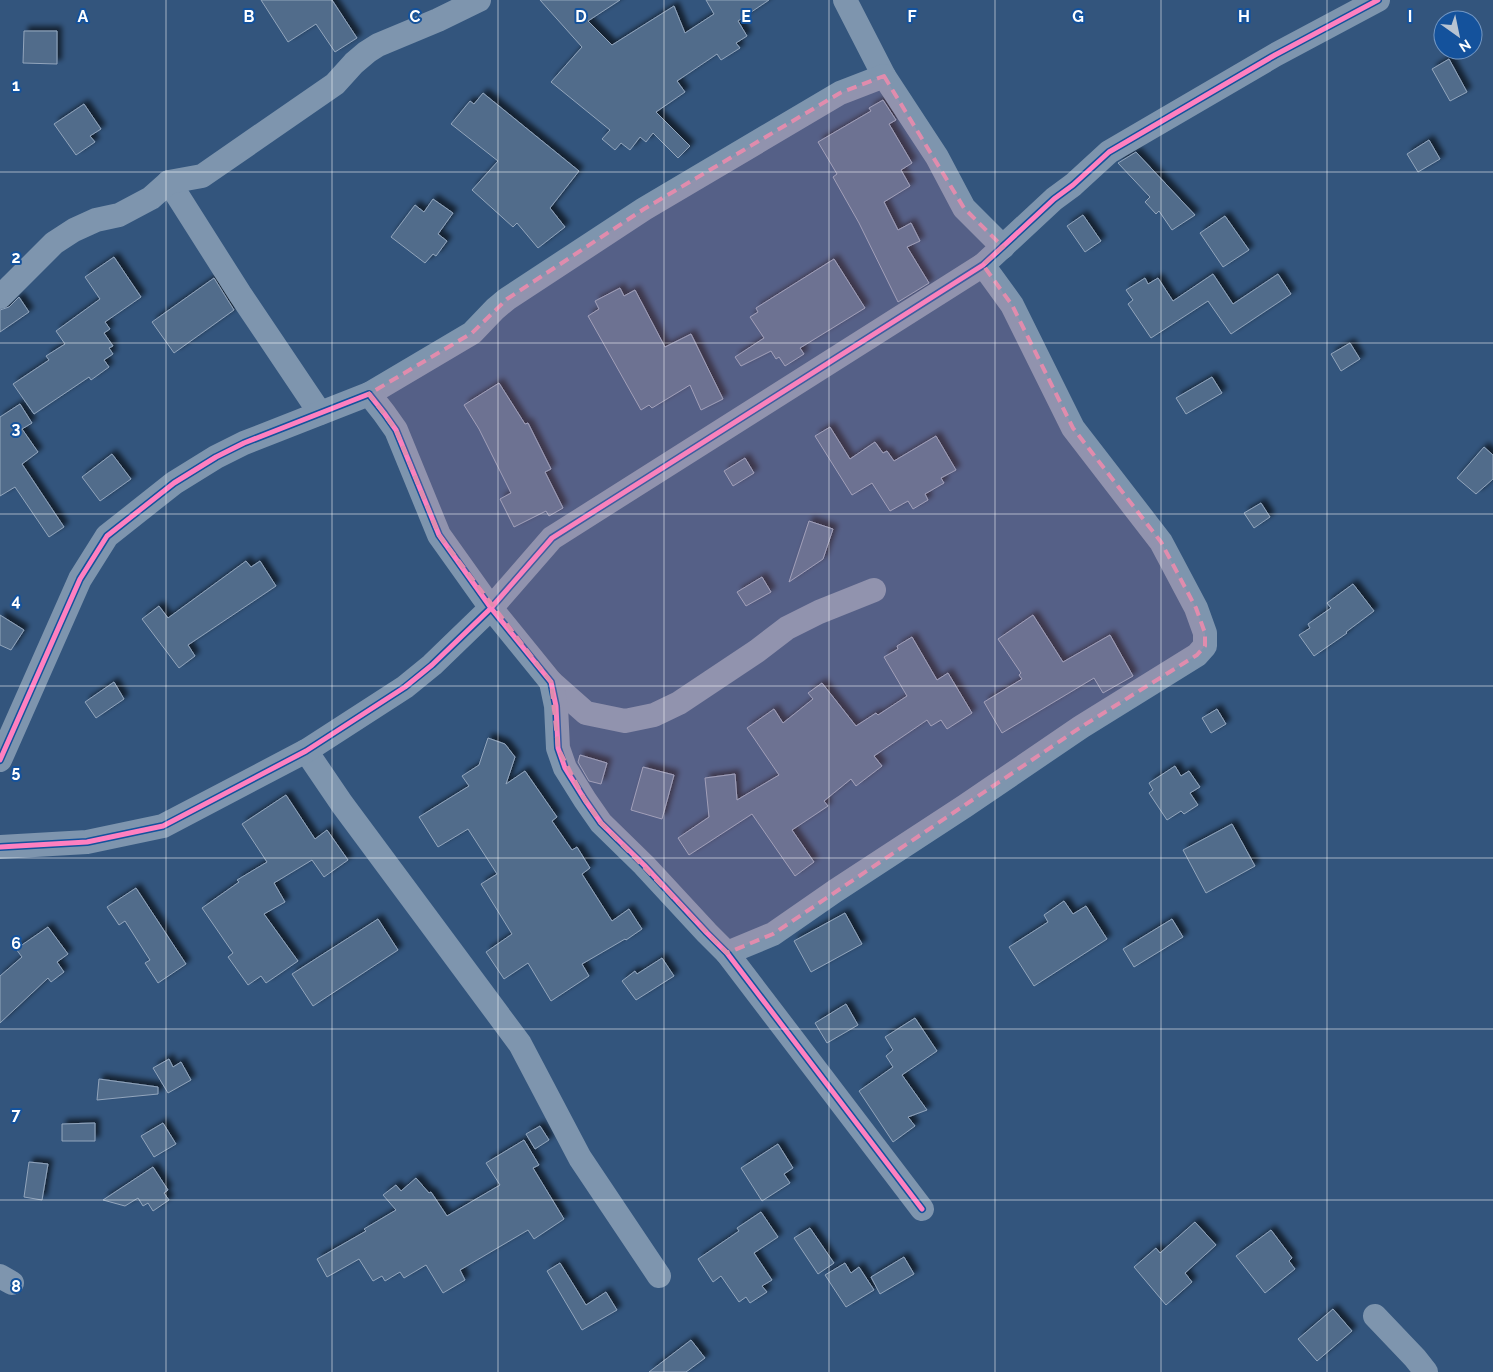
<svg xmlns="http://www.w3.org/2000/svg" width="1493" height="1372" font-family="Raleway,sans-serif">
<defs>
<filter id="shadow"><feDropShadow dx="4.5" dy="-4.5" stdDeviation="2.5" flood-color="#0009"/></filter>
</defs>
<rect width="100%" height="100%" fill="#33557d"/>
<!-- building -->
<g fill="#516c8b" stroke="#92a5bc" filter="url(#shadow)">
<path d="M261,0h71l25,38 -22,14 -19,-28 -28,18z"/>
<path d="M540,0h80l-32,21 24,24 62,-39 11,27 29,-19 -8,-14h63l-31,21 9,15 -11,7 4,5 -19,12 -4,-6 -40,27 8,11 -29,20 34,34 -12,12 -25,-25 -7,9 -6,-5 -10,13 -9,-7 -6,7 -13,-11 8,-9 -59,-48 31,-35z"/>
<path d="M24,31h33v33l-34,-1z"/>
<path d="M1449,59l18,33 -17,9 -18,-32z"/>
<path d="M483,93l96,78 -29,37 15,19 -27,21 -21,-25 -4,4 -41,-37 26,-29 -47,-37 19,-23 4,3z"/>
<path d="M883,100l13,20 -7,4 23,39 -11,7 9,16 -26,16 14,28 13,-7 9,18 -13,6 22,36 -31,19 -39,-79 -26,-46 4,-3 -19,-32 53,-31 -2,-3z"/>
<path d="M84,104l17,25 -11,7 5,6 -19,13 -22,-31z"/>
<path d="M1429,140l11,19 -22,13 -11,-18z"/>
<path d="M1136,152l59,63 -23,15 -13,-19 -3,3 -11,-12 5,-5 -32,-34z"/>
<path d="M433,199l20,14 -15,21 9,7 -11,15 -3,-2 -8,9 -34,-26 24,-32 9,7z"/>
<path d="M1083,215l18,26 -16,11 -18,-26z"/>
<path d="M1225,216l24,34 -26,17 -23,-34z"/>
<path d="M114,257l27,40 -36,25 5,7 -6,4 9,13 -4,2 4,6 -9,6 5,7 -18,13 -2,-3 -55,37 -21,-30 36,-24 -3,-4 19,-12 -9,-13 44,-32 -15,-22z"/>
<path d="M834,259l31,49 -65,40 4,6 -19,12 -6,-9 -3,2 -5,-8 -30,15 -6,-9 29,-19 -14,-21 8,-5 -2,-4z"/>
<path d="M1213,274l20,30 45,-30 13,20 -60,40 -23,-33 -57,37 -23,-34 5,-4 -7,-10 19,-12 3,6 10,-6 15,23z"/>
<path d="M214,278l20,32 -60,43 -22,-31z"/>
<path d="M620,288l4,8 11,-6 30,57 26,-13 32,65 -22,11 -11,-25 -38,23 -3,-3 -8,5 -53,-94 11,-7 -4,-8z"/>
<path d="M19,297l10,15 -29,20v-22l9,-3z"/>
<path d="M1350,343l10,16 -19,12 -10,-17z"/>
<path d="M1212,377l10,16 -36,21 -10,-16z"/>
<path d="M499,383l26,41 3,-1 23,46 -6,3 18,36 -14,8 -3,-5 -32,16 -14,-28 11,-6 -32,-64 -15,-24z"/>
<path d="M20,404l12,19 -10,6 16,23 -16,12 42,63 -15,10 -34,-50 -15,9v-79z"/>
<path d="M830,427l20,32 25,-17 8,11 4,-2 7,10 42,-25 20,34 -15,8 3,5 -19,11 3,6 -15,9 -5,-8 -18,10 -18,-28 -20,12 -37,-59z"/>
<path d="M1484,447l9,8v24l-17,15 -19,-16z"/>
<path d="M112,454l19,25 -31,22 -18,-24z"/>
<path d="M745,458l9,15 -21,13 -9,-15z"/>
<path d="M1261,503l9,14 -16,11 -10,-15z"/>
<path d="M809,521l24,8 -10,30 -34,23z"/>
<path d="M246,561l5,6 9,-6 16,25 -88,59 7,11 -16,12 -37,-49 17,-13 9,12z"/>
<path d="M762,577l9,15 -25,14 -9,-14z"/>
<path d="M1353,584l21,27 -28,21 1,1 -33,23 -15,-21 11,-7 -2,-4 23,-16 -4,-5z"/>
<path d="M0,615l24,15 -13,20 -11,-5z"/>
<path d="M1033,615l30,47 47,-27 23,41 -30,17 -9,-15 -92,55 -18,-31 38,-23 -3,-4 2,-2 -23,-34z"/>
<path d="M912,637l25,43 11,-7 24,40 -25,16 -6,-9 -10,6 -4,-6 -53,36 8,10 -26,20 -5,-7 -27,22 4,5 -36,24 22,32 -19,14 -43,-62 -63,41 -11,-17 31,-21 -4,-39 30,-4 2,26 42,-25 -32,-47 27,-19 9,14 30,-24 -5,-6 14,-10 34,43 20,-13 2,2 29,-19 -23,-39 14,-8 -1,-3z"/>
<path d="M114,682l10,17 -28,19 -11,-16z"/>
<path d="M1217,709l9,15 -15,9 -9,-15z"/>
<path d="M488,738l17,6 10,13 -9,27 19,-13 32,46 -5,4 20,29 5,-3 13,21 -8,6 30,47 17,-12 13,20 -16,11 -1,-1 -43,25 7,12 -38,25 -23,-38 -24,16 -18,-27 26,-18 -31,-50 16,-10 -29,-45 -30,18 -19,-30 50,-31 -7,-10 17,-11z"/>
<path d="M580,755l27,8 -6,21 -12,-3 -11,-19z"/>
<path d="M1175,766l6,10 8,-5 11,16 -10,6 8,12 -14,9 -3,-3 -14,9 -18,-27 4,-3 -4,-7z"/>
<path d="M643,767l31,8 -12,44 -31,-9z"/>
<path d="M286,795l29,44 12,-9 21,30 -24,17 -12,-17 -38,23 11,19 -21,12 34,47 -32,22 -5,-7 -13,9 -20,-28 5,-4 -31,-45 37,-26 -2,-2 30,-18 -25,-38z"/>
<path d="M1232,824l23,42 -49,27 -23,-43z"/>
<path d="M136,888l50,76 -28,19 -13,-20 5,-3 -25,-39 -6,4 -12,-18z"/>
<path d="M1064,901l9,13 13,-8 21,33 -73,47 -25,-39 39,-25 -4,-7z"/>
<path d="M845,913l17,31 -51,28 -17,-31z"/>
<path d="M378,919l20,31 -85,56 -21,-32z"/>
<path d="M1172,919l11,18 -49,30 -11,-18z"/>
<path d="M48,927l20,27 -11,8 7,10 -13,10 -3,-4 -48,45v-47l22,-19 -6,-8z"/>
<path d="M662,958l12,18 -38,24 -14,-19 13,-10 2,3z"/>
<path d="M846,1004l12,21 -31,18 -12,-20z"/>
<path d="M915,1018l22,33 -35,24 25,35 -19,7 7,9 -22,16 -34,-51 34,-24 -7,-11 7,-6 -8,-13z"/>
<path d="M169,1059l4,8 8,-5 10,18 -23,13 -15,-25z"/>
<path d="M99,1079l59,8v7l-61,6z"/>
<path d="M95,1123v18h-33v-17z"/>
<path d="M163,1123l13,21 -22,13 -13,-21z"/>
<path d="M540,1126l9,14 -14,9 -9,-15z"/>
<path d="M524,1140l15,25 -6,3 31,51 -30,20 -6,-9 -68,40 5,10 -22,13 -17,-28 -22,13 -4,-6 -15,9 -3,-5 -9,5 -14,-22 -32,18 -10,-18 49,-28 -2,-2 32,-19 -13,-15 13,-10 5,6 15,-13 13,15 2,-1 16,24 53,-31 -14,-22z"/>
<path d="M778,1144l15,24 -9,6 6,9 -28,18 -21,-33z"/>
<path d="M29,1162l19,2 -6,36 -18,-3z"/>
<path d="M153,1167l15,23 -4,3 5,7 -16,11 -5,-8 -5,3 -5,-8 -13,8 -22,-6z"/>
<path d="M761,1212l17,25 -24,16 18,27 -10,6 5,6 -17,11 -4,-6 -7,5 -18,-26 -8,6 -15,-23 41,-28 -2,-3z"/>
<path d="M1195,1222l21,23 -31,28 7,9 -26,23 -32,-38 22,-19 4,5z"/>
<path d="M810,1228l24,35 -16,11 -24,-36z"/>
<path d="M1271,1230l21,28 -3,3 6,8 -30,24 -29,-37z"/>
<path d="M904,1257l10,17 -34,20 -9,-17z"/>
<path d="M560,1263l26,42 20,-13 11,18 -35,20 -35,-59z"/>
<path d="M845,1263l6,10 8,-6 15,23 -28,17 -21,-32z"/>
<path d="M1333,1309l19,22 -35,30 -19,-22z"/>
<path d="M691,1340l14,18 -19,14h-37z"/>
</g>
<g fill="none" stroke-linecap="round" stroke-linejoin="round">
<!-- street -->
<g stroke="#7e95ae" stroke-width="24">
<path d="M845,0l39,76"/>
<path d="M169,182l71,112 80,119"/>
<path d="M0,297l54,-54 20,-13 22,-10 23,-5 32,-17 18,-16 33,-6 133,-92 19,-21 13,-11 11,-7 60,-25 41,-20"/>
<path d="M369,394l103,-61 23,-24 12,-10 137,-90 196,-116 44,-17 53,81 27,51 39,39"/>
<path d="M551,682l35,31 39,8 29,-6 25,-12 78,-52 30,-23 32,-16 55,-22"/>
<path d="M306,751l36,53 178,240 60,114 79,118"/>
<path d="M0,760l80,-181 27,-43 67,-53 42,-26 28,-14 125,-49 15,19 12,17 43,105 52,73 60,74 5,24 2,42 7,20 20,32 16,23 43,42 63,68 20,20 195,256"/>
<path d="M0,847l87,-5 76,-16 143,-75 99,-64 27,-22 59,-57 61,-70 431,-273 71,-66 19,-14 36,-33 166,-97 103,-55"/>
<path d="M727,953l46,-19 62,-43 130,-85 116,-79 116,-72 8,-9v-13l-9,-25 -35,-66 -88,-114 -61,-123 -29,-40"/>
<path d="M0,1276l12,7"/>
<path d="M1375,1316l40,42 11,14"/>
</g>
<defs>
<g id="cycleway">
<path d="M0,760l80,-181 27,-43 67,-53 42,-26 28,-14 125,-49 15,19 12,17 43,105 52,73 60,74 5,24 2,42 7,20 20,32 16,23 43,42 63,68 20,20 195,256"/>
<path d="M0,847l87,-5 76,-16 143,-75 99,-64 27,-22 59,-57 61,-70 431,-273 71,-66 19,-14 36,-33 166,-97 103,-55"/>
</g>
</defs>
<!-- cycleway casing -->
<use href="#cycleway" stroke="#14529c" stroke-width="8"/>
<!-- cycleway -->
<use href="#cycleway" stroke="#ff80c0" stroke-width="5"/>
</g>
<!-- marked area -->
<path fill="#e08cad" fill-opacity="0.2" stroke="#e08cad" stroke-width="4" stroke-dasharray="10 6" stroke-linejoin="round" d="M884,76l80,132 39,39 -20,18 29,40 61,123 88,114 35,66 9,25v13l-8,9 -116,72 -308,207 -46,19 -126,-130 -16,-23 -27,-52 -7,-66 -112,-147 -43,-105 -27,-36 103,-61 35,-34 137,-90 196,-116z"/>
<!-- grid -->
<path fill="none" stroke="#fff" stroke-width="1" stroke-opacity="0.55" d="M166,0v1372M332,0v1372M498,0v1372M664,0v1372M829,0v1372M995,0v1372M1161,0v1372M1327,0v1372M0,172h1493M0,343h1493M0,514h1493M0,686h1493M0,858h1493M0,1029h1493M0,1200h1493"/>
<g font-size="16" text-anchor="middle" font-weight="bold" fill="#fff" stroke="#14529c" stroke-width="4" stroke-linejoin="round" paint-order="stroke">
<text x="83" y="22">A</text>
<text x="249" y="22">B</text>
<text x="415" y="22">C</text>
<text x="581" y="22">D</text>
<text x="746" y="22">E</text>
<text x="912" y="22">F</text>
<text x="1078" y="22">G</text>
<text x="1244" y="22">H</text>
<text x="1410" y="22">I</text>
<text x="16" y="91">1</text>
<text x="16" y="263">2</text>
<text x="16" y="434">3</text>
<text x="16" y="606">4</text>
<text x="16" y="777">5</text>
<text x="16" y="949">6</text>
<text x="16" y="1120">7</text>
<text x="16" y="1292">8</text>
</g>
<!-- north arrow -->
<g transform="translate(1458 35) rotate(147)"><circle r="24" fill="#14529c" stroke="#7297c4"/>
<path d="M0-4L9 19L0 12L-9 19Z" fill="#b8c4d2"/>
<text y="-8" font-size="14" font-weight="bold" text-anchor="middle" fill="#ffffff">N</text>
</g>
</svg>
